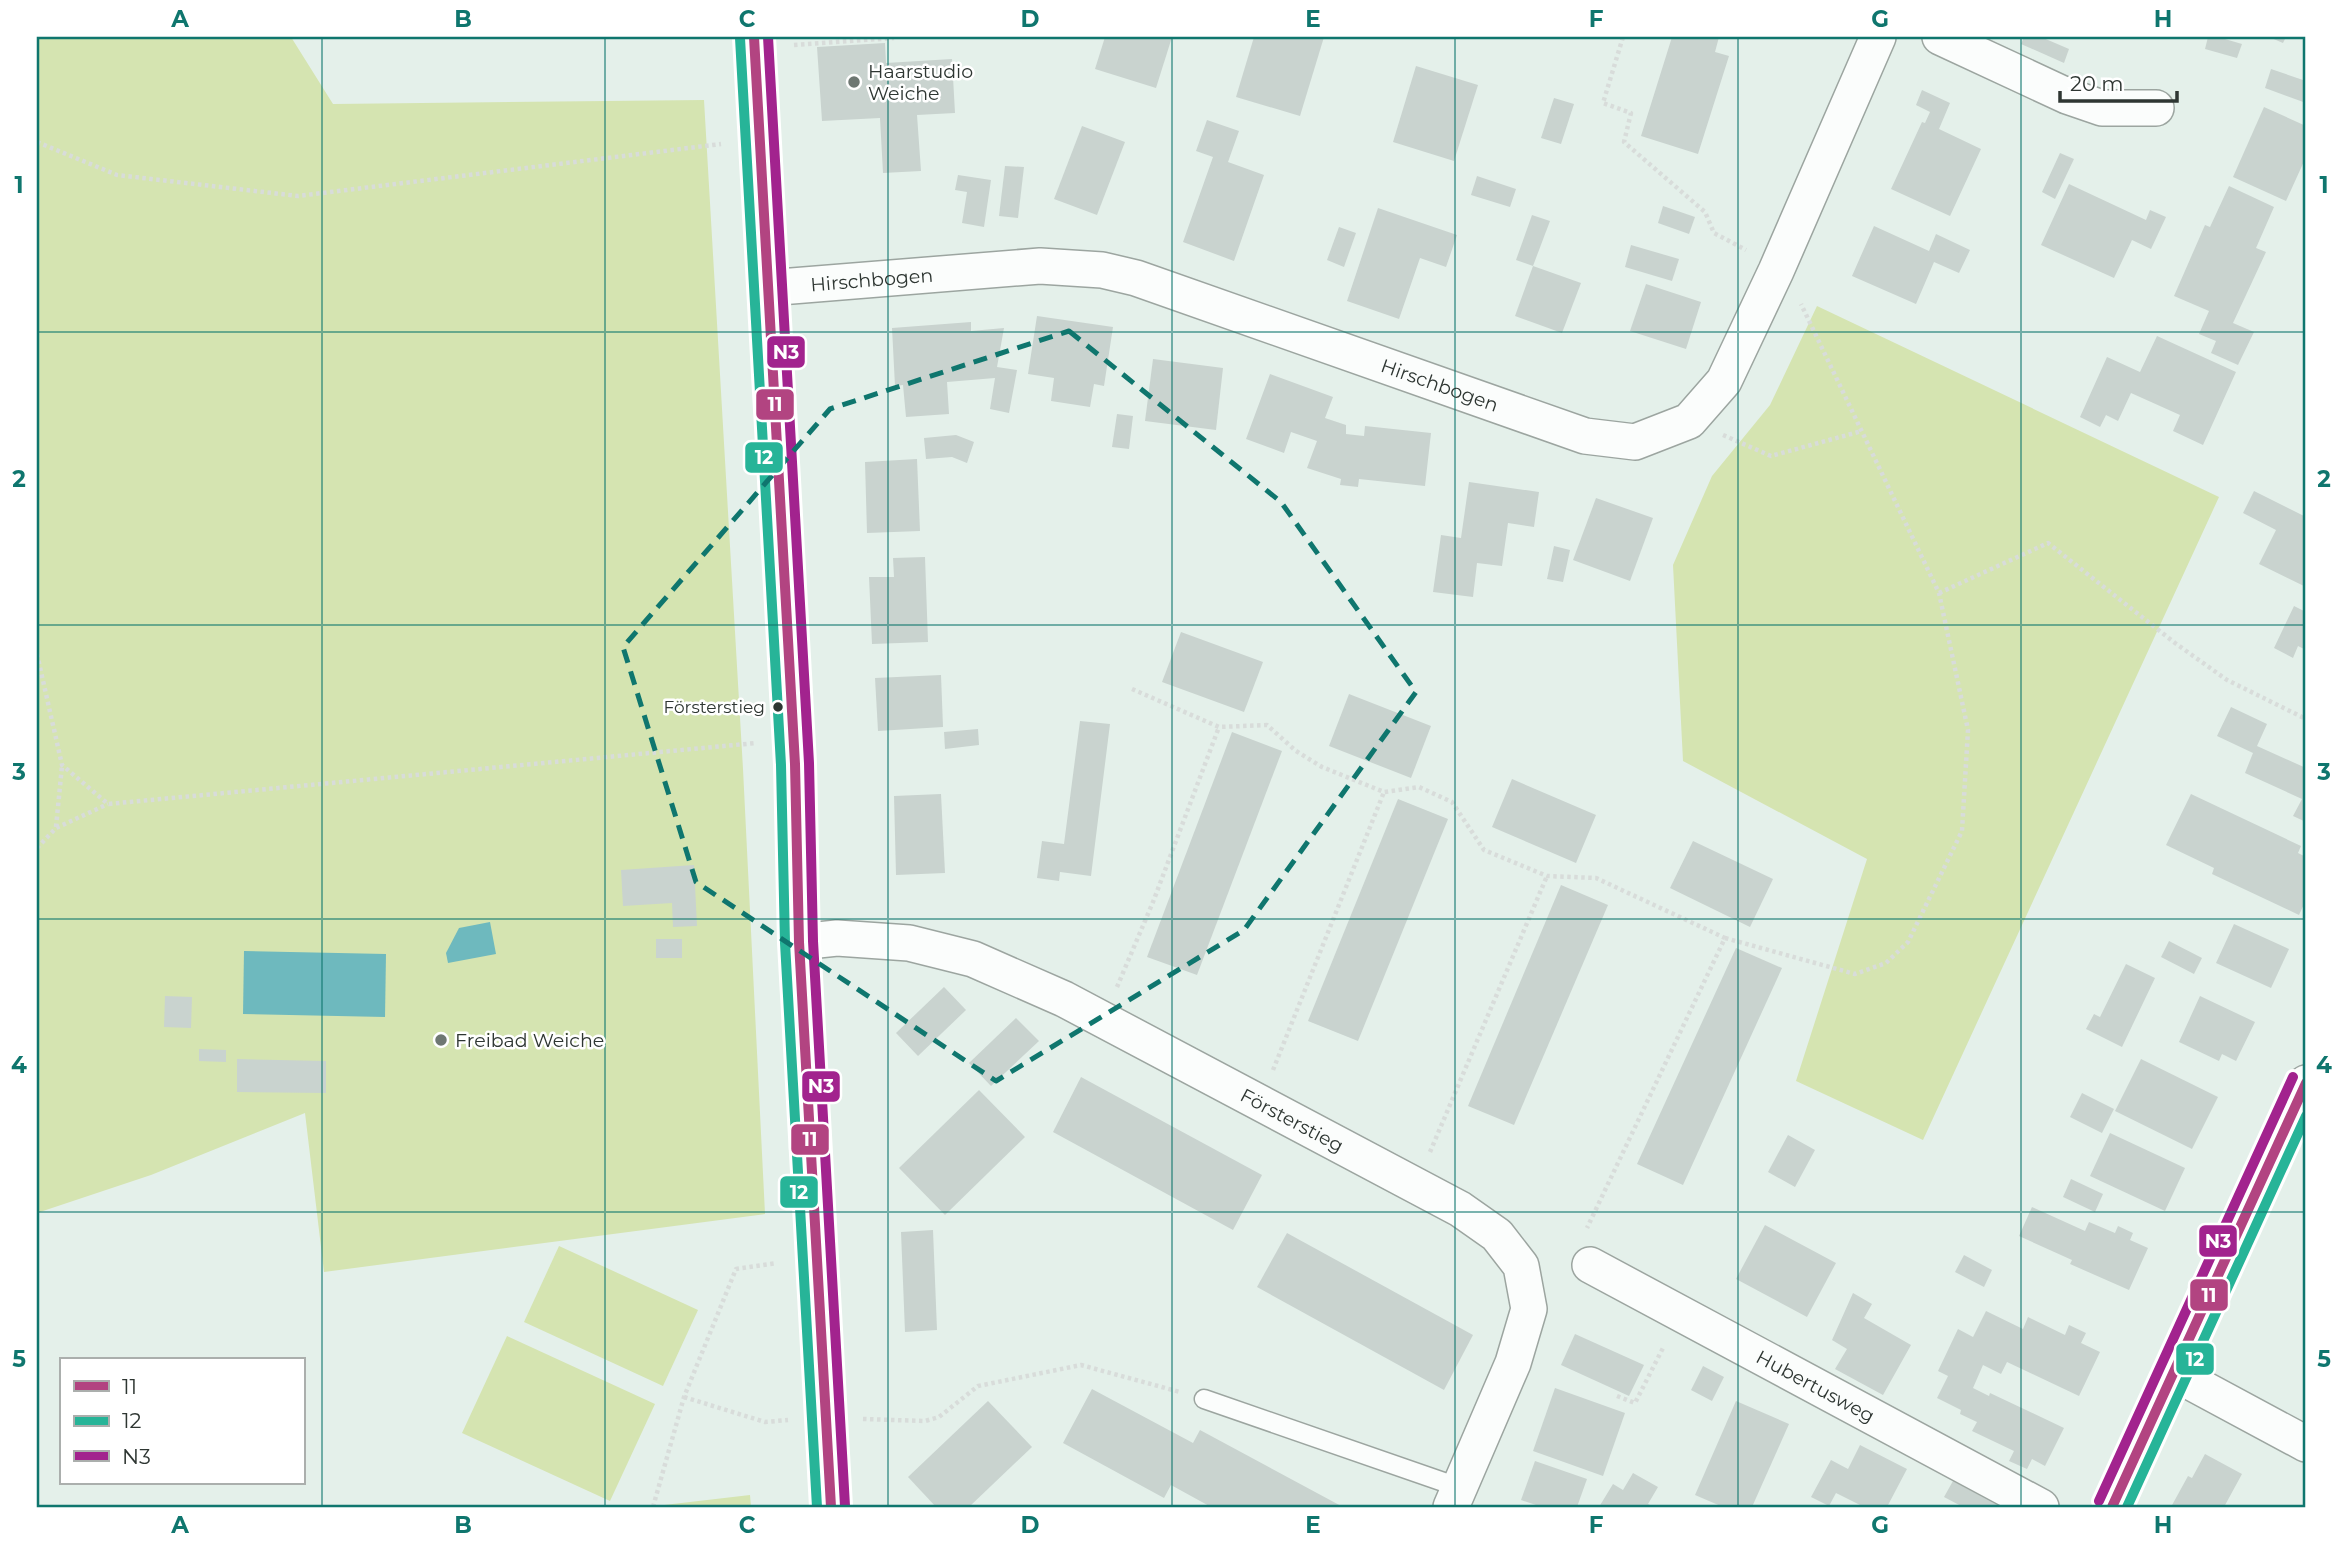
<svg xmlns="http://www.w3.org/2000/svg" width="2343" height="1544" font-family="Montserrat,sans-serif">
<rect width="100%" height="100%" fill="#e4f0ea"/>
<!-- green -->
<g fill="#d5e4b1">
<path d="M37,37h254l42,67 371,-4 39,669 22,445 -441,58 -19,-159 -154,62 -114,38z"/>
<path d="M1817,306l402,191 -296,643 -127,-59 71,-222 -184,-98 -10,-196 39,-89 58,-71z"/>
<path d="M559,1246l139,64 -35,76 -139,-64z"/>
<path d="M507,1336l148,68 -45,97 -148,-68z"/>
<path d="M750,1495l1,12h-104z"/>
</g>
<!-- water -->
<g fill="#6eb9be">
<path d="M490,922l6,32 -48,9 -2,-10 13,-25z"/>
<path d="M244,951l142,3 -1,63 -142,-3z"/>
</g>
<!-- building -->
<g fill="#c9d3cf">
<path d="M1105,37h67l-16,51 -61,-19z"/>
<path d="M1254,37h70l-24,79 -64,-19z"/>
<path d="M1672,37h47l-4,15 14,4 -31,98 -57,-18z"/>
<path d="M2024,37h17l28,12 -5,14 -43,-19z"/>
<path d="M2208,37h10l24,7 -5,14 -32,-9z"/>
<path d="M2269,37h17l-3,6z"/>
<path d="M885,43l1,20 66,-4 3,54 -38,2 4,56 -38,2 -3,-55 -58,3 -5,-74z"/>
<path d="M1416,66l62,19 -24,76 -61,-19z"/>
<path d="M2271,69l35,12v22l-41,-15z"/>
<path d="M1922,90l28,13 -11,26 42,20 -31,67 -59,-27 31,-67 3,1 5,-11 -14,-7z"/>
<path d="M1554,98l20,6 -13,40 -20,-6z"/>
<path d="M2264,107l42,19v31l-20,44 -53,-24z"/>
<path d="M1207,120l32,11 -11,31 36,13 -30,86 -51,-19 30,-85 -17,-6z"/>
<path d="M1082,126l43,16 -28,73 -43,-16z"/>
<path d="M2060,153l14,6 -19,40 -13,-7z"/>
<path d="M1005,166l19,1 -6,51 -19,-2z"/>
<path d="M958,175l33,5 -7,47 -22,-4 5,-31 -12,-2z"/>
<path d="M1477,176l39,13 -6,18 -39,-12z"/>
<path d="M2069,184l77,36 4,-10 16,7 -15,32 -19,-9 -18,38 -73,-33z"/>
<path d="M2229,186l45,21 -18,41 10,4 -33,71 21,9 -16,33 -27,-12 5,-12 -17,-7 10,-23 -35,-15 31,-71 5,2z"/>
<path d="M1663,206l32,11 -6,17 -31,-11z"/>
<path d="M1378,208l79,27 -11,32 -26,-9 -21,61 -52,-18z"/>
<path d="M1532,215l18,6 -17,45 -17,-6z"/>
<path d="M1874,226l55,25 7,-17 34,16 -11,23 -25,-11 -18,42 -64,-28z"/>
<path d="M1339,227l17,6 -12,34 -17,-7z"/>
<path d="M1631,245l48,14 -7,22 -47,-14z"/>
<path d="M1533,266l48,17 -19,50 -47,-17z"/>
<path d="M1646,284l55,18 -15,47 -56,-18z"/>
<path d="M1037,316l76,11 -9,59 -10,-2 -4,23 -39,-6 3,-23 -26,-4z"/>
<path d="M971,322v9l33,-3 -7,39 20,3 -8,43 -19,-4 5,-31 -48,4 2,32 -43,3 -3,-32 -8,1 -3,-58z"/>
<path d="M2157,336l79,36 -33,73 -30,-14 7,-16 -49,-22 -13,28 -12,-6 -6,12 -20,-10 27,-60 33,15z"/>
<path d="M1153,359l70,9 -7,62 -71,-9z"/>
<path d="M1270,374l63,23 -8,21 21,7v9l18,2 1,-10 66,7 -6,53 -66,-7 -1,8 -18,-2 1,-6 -34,-11 10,-27 -26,-9 -7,21 -38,-14z"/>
<path d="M1117,414l16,2 -4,33 -17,-2z"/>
<path d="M956,435l18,7 -7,21 -15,-6 -26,2 -2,-21z"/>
<path d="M917,459l3,72 -53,2 -2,-71z"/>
<path d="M1469,482l70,10 -5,35 -26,-4 -6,43 -25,-3 -4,34 -40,-5 8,-57 20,3z"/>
<path d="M2254,491l52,26v70l-47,-23 17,-34 -33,-17z"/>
<path d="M1596,498l57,20 -23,63 -57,-21z"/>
<path d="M1554,546l16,4 -7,32 -16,-3z"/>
<path d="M925,557l3,85 -56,2 -3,-67h25l-1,-19z"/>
<path d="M2294,606l12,6v38l-8,-4 -5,12 -19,-10z"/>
<path d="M1181,632l82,30 -19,50 -82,-30z"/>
<path d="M941,675l2,52 -65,4 -3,-53z"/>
<path d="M1349,694l82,32 -20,52 -82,-32z"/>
<path d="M2231,707l36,17 -10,22 49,22v54l-13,-6 9,-17 -57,-26 8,-20 -36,-17z"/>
<path d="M1080,721l30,3 -19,152 -31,-4 -1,9 -22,-3 5,-37 22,3z"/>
<path d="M978,729l1,16 -34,4 -1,-17z"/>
<path d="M1232,732l50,19 -85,224 -50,-18z"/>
<path d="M1512,779l84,36 -20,48 -84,-36z"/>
<path d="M941,794l4,79 -49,2 -2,-79z"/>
<path d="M2191,794l110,52 -3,7 8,4v43l-7,15 -87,-41 2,-6 -48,-23z"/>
<path d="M1398,799l50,20 -90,222 -50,-20z"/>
<path d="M1693,841l80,38 -23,48 -80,-39z"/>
<path d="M694,865l3,61 -24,1 -1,-24 -49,3 -2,-36z"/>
<path d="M1561,885l47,20 -94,220 -46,-19z"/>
<path d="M2234,924l55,25 -18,39 -55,-25z"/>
<rect x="656" y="939" width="26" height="19"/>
<path d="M2169,941l33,17 -8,16 -33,-17z"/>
<path d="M1736,948l46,20 -99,217 -46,-21z"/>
<path d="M2126,964l29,14 -33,69 -36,-18 8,-15 6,3z"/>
<path d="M944,987l22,23 -48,46 -22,-23z"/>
<path d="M165,996l27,1 -1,31 -27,-1z"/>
<path d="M2200,996l55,26 -19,39 -14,-7 -3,7 -40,-19z"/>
<path d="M1016,1018l23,23 -48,45 -22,-23z"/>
<path d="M199,1049l27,1v12l-27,-1z"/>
<path d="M237,1059l89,2v32l-89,-1z"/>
<path d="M2141,1059l77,38 -26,52 -77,-38z"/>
<path d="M1081,1077l181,98 -29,55 -180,-98z"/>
<path d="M979,1090l46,47 -80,78 -46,-47z"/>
<path d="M2082,1093l32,16 -12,24 -32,-16z"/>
<path d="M2110,1133l75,35 -20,43 -75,-35z"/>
<path d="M1788,1135l27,15 -20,37 -27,-15z"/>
<path d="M2071,1179l32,15 -8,18 -32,-15z"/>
<path d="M2032,1207l53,24 4,-9 26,11 3,-7 15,7 -3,7 18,8 -19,42 -59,-26 2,-4 -53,-24z"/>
<path d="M1765,1225l71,38 -29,54 -71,-38z"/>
<path d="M933,1230l4,100 -32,2 -4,-100z"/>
<path d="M1287,1233l186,102 -29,55 -187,-103z"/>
<path d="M1964,1255l28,15 -8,17 -29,-15z"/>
<path d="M1853,1293l19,11 -8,14 47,27 -28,50 -48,-26 12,-20 -15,-9z"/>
<path d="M1986,1311l37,18 5,-12 37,18 4,-10 17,8 -5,10 19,9 -21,44 -72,-34 -6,12 -18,-9 -10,23 16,8 1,-3 74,35 -19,38 -13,-7 -5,10 -18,-8 5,-10 -42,-20 5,-9 -17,-8 1,-4 -24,-12 11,-22 -10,-5 20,-42 15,8z"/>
<path d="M1575,1334l69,31 -15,31 -68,-31z"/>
<path d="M1703,1366l21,11 -12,24 -21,-11z"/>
<path d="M1555,1388l70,25 -22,63 -70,-25z"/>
<path d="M1092,1389l101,54 7,-13 143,77h-132l-40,-22 -7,13 -101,-55z"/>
<path d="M988,1401l44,46 -63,60h-33l-28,-30z"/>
<path d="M1736,1401l53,23 -37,83h-29l-28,-12z"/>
<path d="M1860,1445l47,24 -20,38h-23l-28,-14 -7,13 -18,-9 20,-37 17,9z"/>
<path d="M2205,1454l37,20 -18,33h-53l17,-31 4,2z"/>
<path d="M1535,1461l52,18 -10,28h-35l-21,-7z"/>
<path d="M1633,1473l25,14 -10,17 6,3h-55l14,-23 10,6z"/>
<path d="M1953,1481l33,18 15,8h-38l-19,-10z"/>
</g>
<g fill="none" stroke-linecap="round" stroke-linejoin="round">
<defs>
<path id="service" d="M1204,1399l254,88"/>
<g id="minor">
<path d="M1940,37l127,59 35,12h54"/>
<path id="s1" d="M767,288l273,-22 62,4 34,8 449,158 50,6 54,-21 35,-40 52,-110 102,-234"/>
<path id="s2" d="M799,942l38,-4 72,5 64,16 91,40 396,210 37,26 24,31 8,43 -16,54 -62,144"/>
<path id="s3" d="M1590,1265l451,242"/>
<path d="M2174,1373l132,71"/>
<path d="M2112,1507l194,-424"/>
</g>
<path id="tertiary" d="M754,37l41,727 4,178 32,565"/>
</defs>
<!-- service casing -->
<use href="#service" stroke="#9ca5a0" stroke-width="21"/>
<!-- minor casing -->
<use href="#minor" stroke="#9ca5a0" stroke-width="38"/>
<!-- tertiary casing -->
<use href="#tertiary" stroke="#9ca5a0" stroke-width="42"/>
<!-- path -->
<g stroke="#d8dcda" stroke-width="4.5" stroke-dasharray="3.5 3.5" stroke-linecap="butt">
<path d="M1623,37l-20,66 28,10 -7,29 81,70 9,21 32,17"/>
<path d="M794,45l100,-7"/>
<path d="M37,142l80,33 181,21 423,-52"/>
<path d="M1723,435l48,21 91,-25"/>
<path d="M1939,593l109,-50 127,100 52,37 79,39"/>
<path d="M37,654l25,111 46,39 648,-61"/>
<path d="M1132,689l87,38 48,-2 29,26 26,16 62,25 35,-5 33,15 32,48 63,26 49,2 129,60 -138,290"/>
<path d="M56,827l6,-61"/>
<path d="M37,848l19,-20 52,-24"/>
<path d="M1725,938l130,36 31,-11 22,-21 54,-111 6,-101 -29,-137 -138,-289"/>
<path d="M1117,987l36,-85 66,-175"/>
<path d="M1273,1070l111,-278"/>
<path d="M1430,1152l117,-276"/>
<path d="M1617,1396l18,7 29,-57"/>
<path d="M684,1397l81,25 23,-2"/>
<path d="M863,1419l62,2 14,-4 39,-31 103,-21 99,27"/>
<path d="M653,1507l31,-110 52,-128 41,-6"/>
</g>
<!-- service -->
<use href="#service" stroke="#fbfdfc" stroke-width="18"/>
<!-- minor -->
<use href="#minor" stroke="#fbfdfc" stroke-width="35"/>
<!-- tertiary -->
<use href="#tertiary" stroke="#fbfdfc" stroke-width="38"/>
<defs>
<g id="bus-1">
<path d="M754,37l41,727 4,178 32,565"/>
<path d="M2112,1507l194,-424"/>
</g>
<g id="bus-2">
<path d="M740,38l41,727 4,178 32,564"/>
<path d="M2127,1507l179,-391"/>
</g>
<g id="bus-3">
<path d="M768,37l41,726 4,178 32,565"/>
<path d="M2099,1501l194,-424"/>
</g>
</defs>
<!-- bus-1 casing -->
<use href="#bus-1" stroke="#fff" stroke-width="16"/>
<!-- bus-2 casing -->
<use href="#bus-2" stroke="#fff" stroke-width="16"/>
<!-- bus-3 casing -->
<use href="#bus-3" stroke="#fff" stroke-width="16"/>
<!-- bus-1 -->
<use href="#bus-1" stroke="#b24481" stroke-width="10"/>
<!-- bus-2 -->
<use href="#bus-2" stroke="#27b498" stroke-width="10"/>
<!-- bus-3 -->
<use href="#bus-3" stroke="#a2238e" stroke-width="10"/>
</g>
<!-- marked area -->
<path fill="none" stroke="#0f766e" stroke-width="5" stroke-dasharray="14 9" stroke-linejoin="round" d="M1069,331l212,171 135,190 -172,238 -248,151 -300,-199 -73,-235 207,-238z"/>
<!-- grid -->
<path fill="none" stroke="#0f766e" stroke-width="2" stroke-opacity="0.55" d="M322,37v1470M605,37v1470M888,37v1470M1172,37v1470M1455,37v1470M1738,37v1470M2021,37v1470M37,332h2269M37,625h2269M37,919h2269M37,1212h2269"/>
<!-- markers -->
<g fill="#6e7772" stroke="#fff" stroke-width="2.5">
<circle cx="854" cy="82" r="7"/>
<circle cx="441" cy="1040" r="7"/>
</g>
<circle fill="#2e3632" stroke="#fff" stroke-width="2.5" cx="778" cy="707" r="6"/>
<g text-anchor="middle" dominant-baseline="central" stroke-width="5" stroke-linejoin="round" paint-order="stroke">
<!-- bus labels -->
<g font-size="17" fill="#2e3632" stroke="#fff" text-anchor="end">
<text x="765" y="707">Försterstieg</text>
</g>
<!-- poi labels -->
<g font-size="19" fill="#2e3632" stroke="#fff" text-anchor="start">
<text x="868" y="71">Haarstudio<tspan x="868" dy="22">Weiche</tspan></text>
<text x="455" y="1040">Freibad Weiche</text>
</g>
<!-- street labels -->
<g font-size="19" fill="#2e3632" stroke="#fff">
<text stroke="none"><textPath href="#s1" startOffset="105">Hirschbogen</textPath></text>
<text stroke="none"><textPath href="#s1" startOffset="693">Hirschbogen</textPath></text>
<text stroke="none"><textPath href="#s2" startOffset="534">Försterstieg</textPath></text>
<text stroke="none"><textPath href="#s3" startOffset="256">Hubertusweg</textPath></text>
</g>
</g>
<g stroke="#fff" stroke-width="2.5">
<rect x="766" y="335" width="40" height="34" rx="7" fill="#a2238e"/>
<rect x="755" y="388" width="40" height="33" rx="7" fill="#b24481"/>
<rect x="744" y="441" width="40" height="33" rx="7" fill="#27b498"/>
<rect x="801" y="1070" width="40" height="33" rx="7" fill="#a2238e"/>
<rect x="790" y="1123" width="40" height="33" rx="7" fill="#b24481"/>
<rect x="779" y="1175" width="40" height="34" rx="7" fill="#27b498"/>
<rect x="2198" y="1224" width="40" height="34" rx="7" fill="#a2238e"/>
<rect x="2189" y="1278" width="40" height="34" rx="7" fill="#b24481"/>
<rect x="2175" y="1342" width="40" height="34" rx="7" fill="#27b498"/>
</g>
<g font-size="19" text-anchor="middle" font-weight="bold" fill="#fff">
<text x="786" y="359">N3</text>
<text x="775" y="411">11</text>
<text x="764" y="464">12</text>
<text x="821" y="1093">N3</text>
<text x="810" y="1146">11</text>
<text x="799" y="1199">12</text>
<text x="2218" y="1248">N3</text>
<text x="2209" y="1302">11</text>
<text x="2195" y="1366">12</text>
</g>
<!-- border -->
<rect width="2343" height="1544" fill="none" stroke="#ffffff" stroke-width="77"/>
<!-- legend -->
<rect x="60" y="1358" width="245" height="126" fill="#ffffff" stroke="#abafad" stroke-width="2"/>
<rect x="74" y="1381" width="35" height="10" fill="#b24481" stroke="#abafad" stroke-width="2"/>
<text x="122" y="1394" font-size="21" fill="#2e3632">11</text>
<rect x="74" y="1416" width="35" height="10" fill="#27b498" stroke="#abafad" stroke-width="2"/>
<text x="122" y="1428" font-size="21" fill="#2e3632">12</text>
<rect x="74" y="1451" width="35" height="10" fill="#a2238e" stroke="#abafad" stroke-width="2"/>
<text x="122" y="1464" font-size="21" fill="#2e3632">N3</text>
<!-- scale -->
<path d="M2060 91v10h117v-10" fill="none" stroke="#2e3632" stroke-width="3.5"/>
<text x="2070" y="91" font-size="21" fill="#2e3632" stroke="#ffffff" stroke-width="5" paint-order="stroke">20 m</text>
<rect x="38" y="38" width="2266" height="1468" fill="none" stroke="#0f766e" stroke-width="2.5"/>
<g font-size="23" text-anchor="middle" font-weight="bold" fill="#0f766e">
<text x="180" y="27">A</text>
<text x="463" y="27">B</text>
<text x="747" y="27">C</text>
<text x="1030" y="27">D</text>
<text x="1313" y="27">E</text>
<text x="1596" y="27">F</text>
<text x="1880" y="27">G</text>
<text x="2163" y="27">H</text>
<text x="19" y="193">1</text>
<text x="2324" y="193">1</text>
<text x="19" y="487">2</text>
<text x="2324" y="487">2</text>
<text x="19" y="780">3</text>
<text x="2324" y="780">3</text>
<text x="19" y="1073">4</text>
<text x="2324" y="1073">4</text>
<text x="19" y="1367">5</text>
<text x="2324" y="1367">5</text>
<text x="180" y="1533">A</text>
<text x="463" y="1533">B</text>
<text x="747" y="1533">C</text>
<text x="1030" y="1533">D</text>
<text x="1313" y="1533">E</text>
<text x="1596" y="1533">F</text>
<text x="1880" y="1533">G</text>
<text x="2163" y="1533">H</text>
</g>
</svg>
